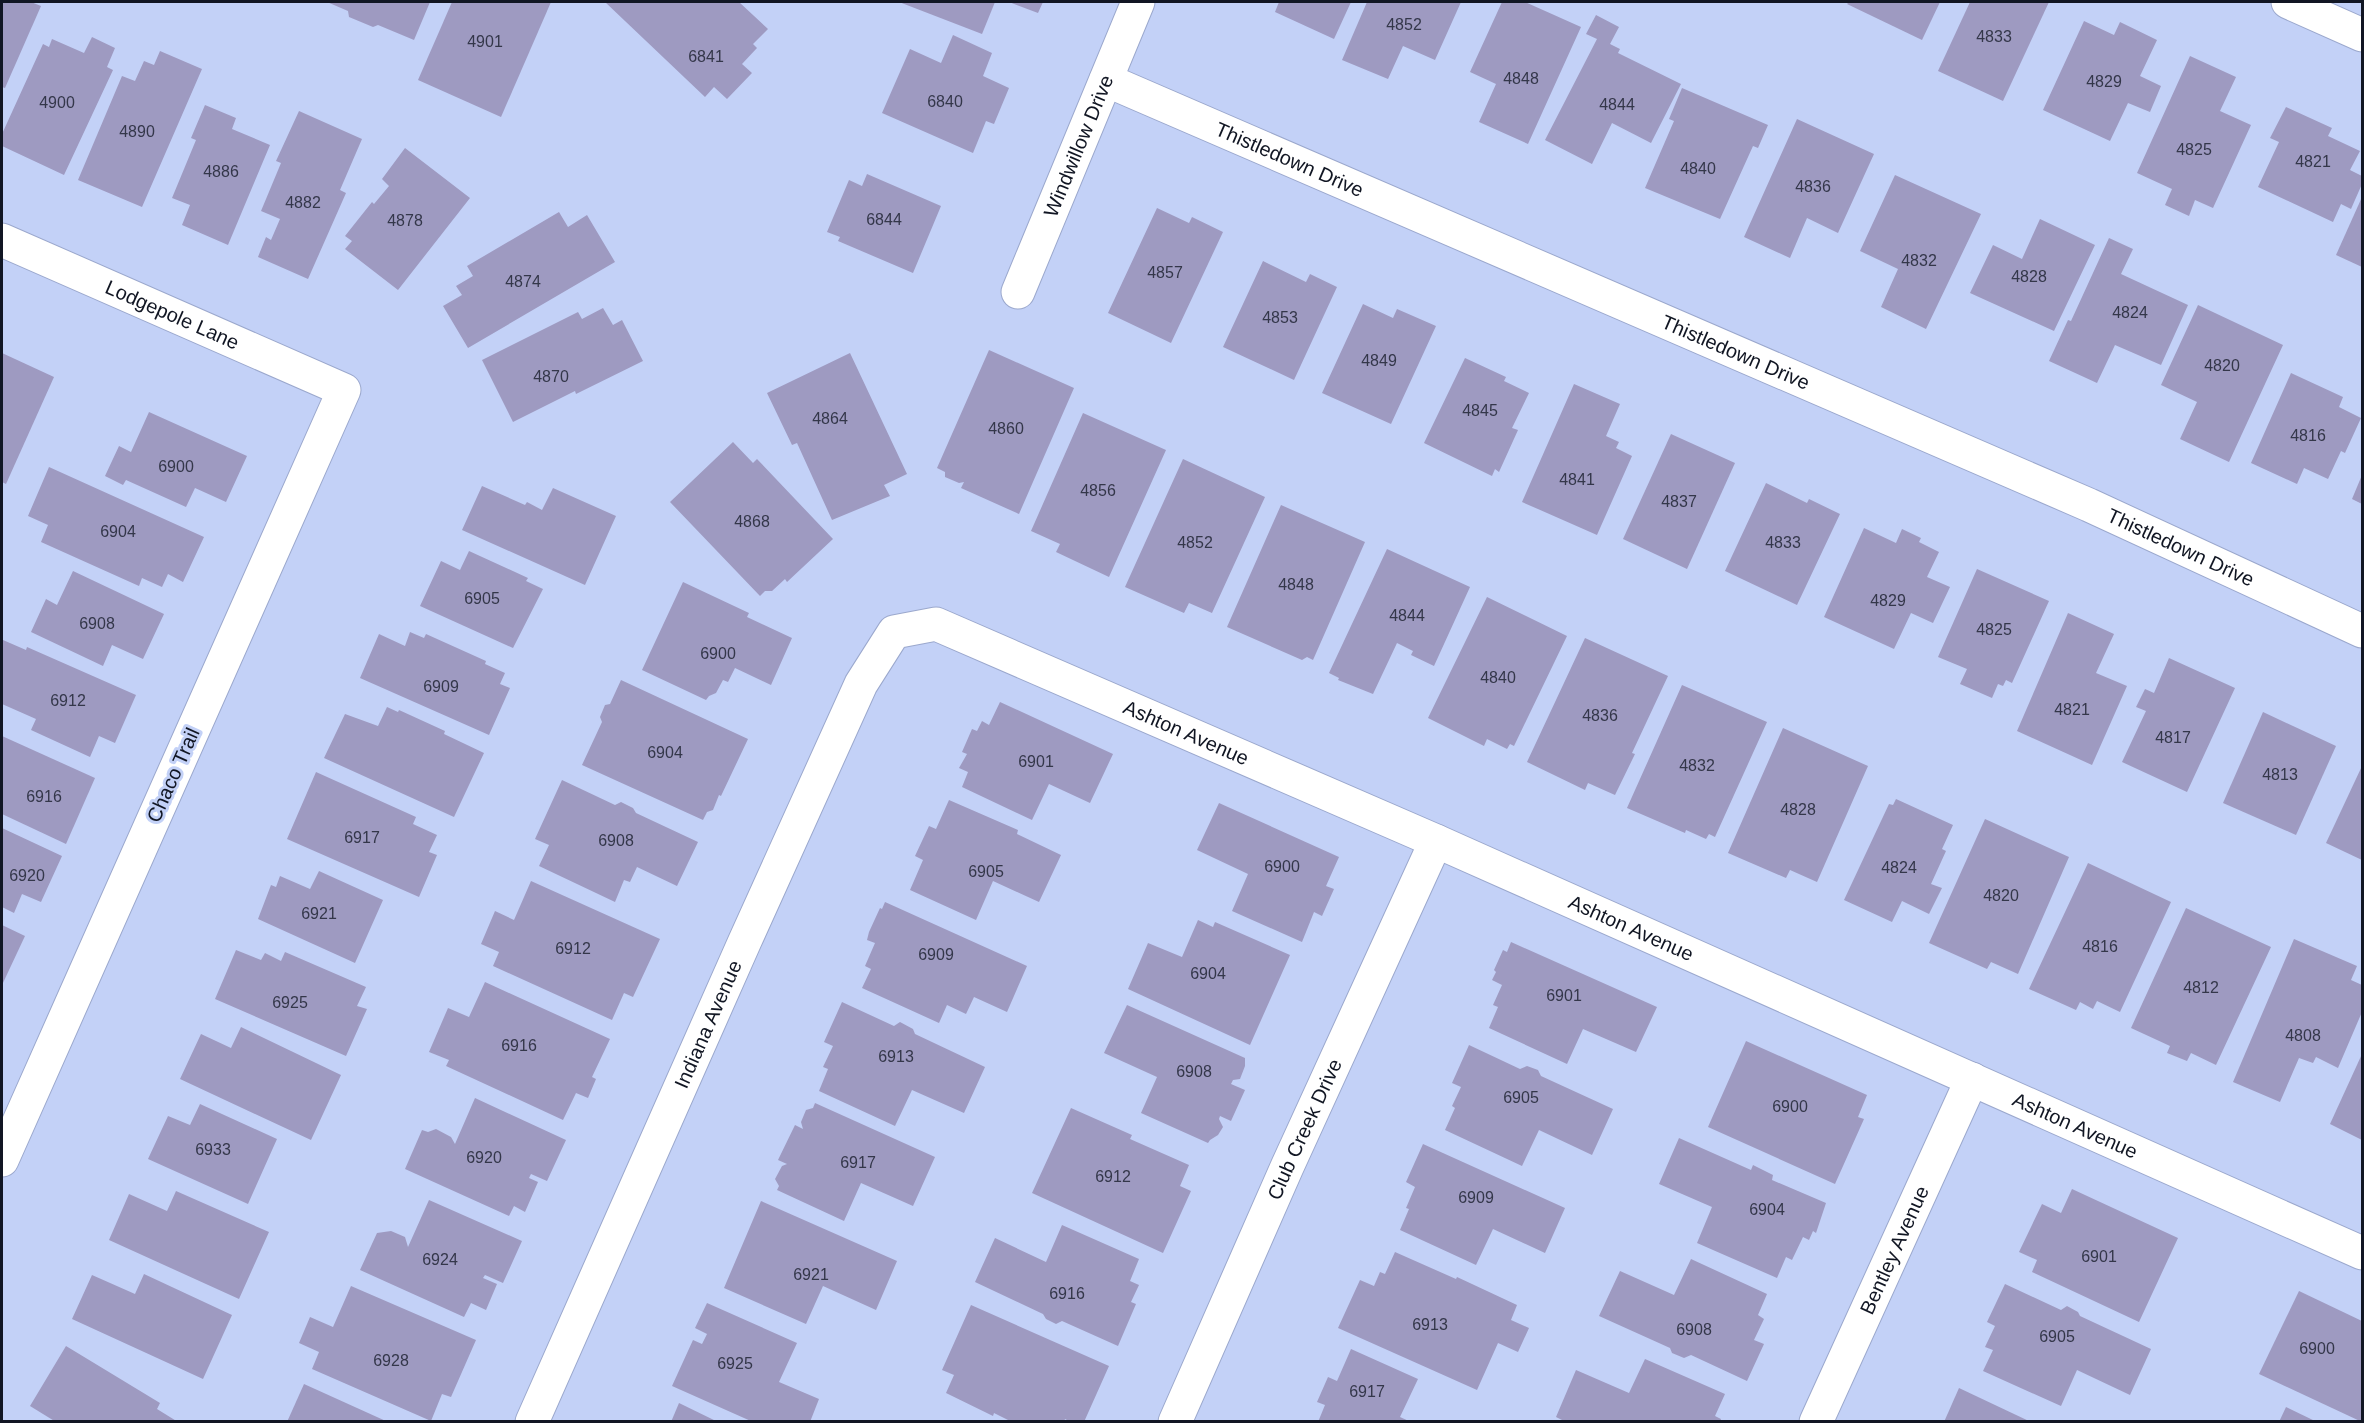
<svg xmlns="http://www.w3.org/2000/svg" width="2364" height="1423" font-family="Helvetica,sans-serif">
<rect width="100%" height="100%" fill="#c3d1f7"/>
<!-- building -->
<g fill="#9e9ac1">
<path d="M2,2h29l10,4 -36,82 -3,-1z"/>
<path d="M327,2h103l-16,38 -36,-15 -5,2 -24,-10 -1,-6z"/>
<path d="M452,2h99l-50,115 -83,-37z"/>
<path d="M605,2h134l29,27 -15,15 4,4 -15,16 10,9 -25,26 -13,-12 -9,10z"/>
<path d="M899,2h96l-13,32z"/>
<path d="M1009,2h34l-5,11z"/>
<path d="M1279,2h72l-17,37 -59,-27z"/>
<path d="M1367,2h94l-26,58 -32,-14 -15,33 -46,-19z"/>
<path d="M1502,2h23l56,25 -53,117 -49,-22 17,-38 -26,-12z"/>
<path d="M1849,2h91l-18,38 -75,-36z"/>
<path d="M1970,2h79l-46,99 -65,-30z"/>
<path d="M1596,15l23,12 -9,17 10,5 -2,4 63,31 -30,59 -39,-20 -20,41 -47,-24 52,-101 -11,-5z"/>
<path d="M2084,21l30,14 6,-13 37,18 -17,36 21,10 -11,26 -22,-9 -18,38 -67,-31z"/>
<path d="M953,35l39,18 -9,23 26,12 -15,36 -8,-3 -13,32 -91,-40 28,-64 31,14z"/>
<path d="M92,37l23,11 -8,19 6,3 -49,105 -62,-29v-12l41,-90 6,3 3,-8 32,14z"/>
<path d="M160,51l42,18 -60,138 -64,-27 44,-104 13,5 9,-20 10,4z"/>
<path d="M2190,56l46,21 -16,34 31,14 -38,83 -18,-8 -6,16 -24,-11 7,-16 -35,-16z"/>
<path d="M1682,88l86,37 -10,23 -5,-2 -33,73 -75,-31 29,-67 -5,-2z"/>
<path d="M205,105l31,13 -4,11 38,16 -42,100 -46,-20 8,-20 -18,-7 24,-58 -5,-2z"/>
<path d="M2286,107l46,21 -4,8 32,15 -10,19 12,6v8l-11,25 -10,-5 -8,18 -75,-35 21,-45 -9,-4z"/>
<path d="M299,111l63,28 -22,51 6,3 -38,86 -50,-22 8,-20 5,3 9,-21 -19,-8 20,-48 -5,-2z"/>
<path d="M1797,119l77,35 -36,79 -31,-15 -17,40 -46,-21z"/>
<path d="M405,148l65,50 -72,92 -53,-41 7,-8 -7,-5 27,-34 2,2 15,-18 -7,-7z"/>
<path d="M867,174l74,32 -28,67 -75,-32 2,-4 -13,-5 22,-52 13,6z"/>
<path d="M1895,175l86,39 -55,115 -45,-22 17,-38 -38,-18z"/>
<path d="M2362,197v70l-26,-12z"/>
<path d="M1157,208l32,15 3,-6 31,15 -52,111 -63,-30z"/>
<path d="M559,212l9,15 19,-12 28,47 -147,86 -25,-42 19,-11 -6,-9 17,-10 -6,-10z"/>
<path d="M2040,219l55,26 -41,86 -84,-38 23,-48 29,14z"/>
<path d="M2109,238l24,11 -12,25 67,31 -27,60 -46,-20 -18,38 -48,-22 19,-41 3,1z"/>
<path d="M1263,261l43,21 4,-8 27,13 -43,93 -71,-33z"/>
<path d="M1363,304l30,14 4,-9 39,17 -45,98 -69,-31z"/>
<path d="M2198,305l85,40 -54,117 -49,-23 17,-37 -36,-17z"/>
<path d="M603,308l10,17 9,-5 21,41 -67,33 -1,-3 -62,31 -31,-62 96,-48 4,7z"/>
<path d="M989,350l85,38 -55,126 -58,-26 3,-6 -5,1 -14,-6v-5l-8,-4z"/>
<path d="M2,353l52,24 -48,107 -4,-2z"/>
<path d="M850,353l57,121 -23,11 6,11 -58,24 -35,-77 -5,2 -25,-52z"/>
<path d="M1465,358l41,19 -2,4 25,12 -17,35 6,2 -19,42 -4,-3 -3,7 -68,-33z"/>
<path d="M2291,373l52,24 -4,10 22,11 -16,35 -4,-2 -13,28 -24,-11 -7,16 -46,-21z"/>
<path d="M1574,384l46,20 -14,32 13,6 -3,6 16,8 -35,79 -75,-33z"/>
<path d="M149,412l98,44 -21,46 -31,-14 -9,19 -60,-27 -3,5 -18,-9 14,-30 12,6z"/>
<path d="M1083,413l83,37 -57,127 -53,-25 4,-8 -29,-13z"/>
<path d="M1671,434l64,29 -48,106 -64,-30z"/>
<path d="M733,442l20,21 4,-4 76,80 -46,43 -2,-3 -13,12h-7l-5,5 -90,-94z"/>
<path d="M1183,459l82,38 -53,116 -23,-10 -5,10 -59,-26z"/>
<path d="M49,467l155,70 -21,45 -15,-8 -6,13 -20,-9 -3,8 -98,-44 7,-17 -20,-9z"/>
<path d="M2362,475v29l-10,-5z"/>
<path d="M1766,483l41,20 2,-4 31,15 -43,91 -72,-34z"/>
<path d="M482,486l43,19 2,-3 15,8 11,-22 63,28 -31,69 -123,-55z"/>
<path d="M1281,505l84,37 -52,118 -6,-3 -5,3 -75,-33z"/>
<path d="M1864,528l32,15 6,-14 19,9 -2,4 20,10 -12,25 23,10 -17,36 -22,-10 -17,36 -70,-32z"/>
<path d="M1387,549l83,38 -36,79 -23,-11 2,-4 -16,-8 -24,51 -35,-14 1,-2 -10,-5z"/>
<path d="M469,551l59,27 -2,3 17,8 -30,59 -93,-42 21,-45 19,9z"/>
<path d="M1977,569l72,32 -37,82 -6,-3 -3,6 -5,-2 -6,14 -32,-14 7,-15 -29,-12z"/>
<path d="M73,571l91,43 -21,45 -31,-14 -9,21 -72,-34 15,-33 11,6z"/>
<path d="M683,582l66,31 -2,4 45,21 -21,47 -36,-17 -7,14 -5,-2 -7,13 -7,3 -3,4 -64,-30z"/>
<path d="M1487,597l80,39 -53,110 -4,-2 -3,5 -20,-10 -3,7 -56,-28z"/>
<path d="M2068,613l46,21 -18,39 31,13 -35,79 -75,-34z"/>
<path d="M410,632l14,6 2,-4 60,27 -1,3 20,9 -5,11 10,4 -21,47 -129,-57 19,-44 26,12z"/>
<path d="M1585,638l83,38 -36,77 3,1 -20,41 -27,-12 -3,7 -58,-28z"/>
<path d="M3,640l23,10 1,-3 109,48 -21,48 -16,-7 -9,21 -59,-27 5,-11 -34,-15v-60z"/>
<path d="M2169,658l66,30 -48,104 -65,-30 24,-51 -10,-4 9,-18 9,4z"/>
<path d="M621,680l127,59 -27,57 -2,-1 -6,15 -6,2 -4,8 -121,-55 20,-43 -2,-5 5,-12 5,-1z"/>
<path d="M1682,685l85,37 -52,115 -6,-3 -3,5 -20,-9 -1,3 -58,-25z"/>
<path d="M1000,702l113,52 -23,49 -41,-19 -17,36 -70,-33 6,-15 -9,-4 8,-14 -5,-2 10,-23 5,2 5,-10 7,4z"/>
<path d="M387,707l11,5 1,-2 46,21 -1,3 40,19 -30,64 -130,-59 21,-44 33,12z"/>
<path d="M2263,712l73,34 -40,89 -73,-32z"/>
<path d="M1783,728l85,38 -51,116 -27,-12 -4,8 -58,-25z"/>
<path d="M2,736l93,42 -29,66 -64,-30z"/>
<path d="M2362,766v94l-36,-17z"/>
<path d="M316,772l100,45 -3,7 24,11 -8,17 8,3 -18,42 -132,-58z"/>
<path d="M562,780l53,25 6,-3 12,6 3,5 62,29 -21,44 -40,-19 -7,15 -6,-2 -9,22 -76,-36 10,-21 -14,-6z"/>
<path d="M1896,799l57,26 -11,24 4,2 -15,33 11,4 -13,26 -27,-13 -10,21 -48,-22 45,-96 4,1z"/>
<path d="M949,800l69,30 -1,4 44,21 -22,47 -46,-21 -17,39 -66,-30 13,-30 -8,-4 14,-30 7,3z"/>
<path d="M1219,803l120,54 -13,29 8,3 -12,27 -8,-4 -12,30 -70,-31 16,-37 -51,-24z"/>
<path d="M1985,819l84,38 -51,117 -27,-12 -4,7 -58,-26z"/>
<path d="M2,828l60,28 -21,46 -19,-8 -8,19 -12,-6z"/>
<path d="M2088,863l83,39 -51,110 -23,-11 -4,8 -13,-7 -4,8 -47,-21z"/>
<path d="M319,871l64,29 -28,63 -97,-44 13,-34 5,2 4,-11 30,13z"/>
<path d="M531,881l129,58 -27,58 -9,-4 -12,27 -119,-54 6,-14 -18,-8 14,-33 19,9z"/>
<path d="M885,902l142,64 -20,46 -33,-15 -8,17 -19,-9 -8,18 -77,-35 9,-19 -6,-3 10,-23 -8,-3 2,-8 11,-24 2,1z"/>
<path d="M2186,908l85,39 -55,118 -25,-12 -4,8 -20,-8 3,-7 -39,-18z"/>
<path d="M1198,920l15,7 2,-5 75,33 -40,90 -122,-56 20,-46 34,14z"/>
<path d="M2,925l23,11 -23,49z"/>
<path d="M2294,939l63,27 -6,14 11,5v27l-24,56 -22,-11 -3,6 -14,-5 -19,44 -47,-20z"/>
<path d="M1511,942l146,65 -21,45 -53,-23 -16,35 -78,-36 9,-21 -5,-2 9,-20 -10,-5 4,-8 -2,-2 9,-20 4,2z"/>
<path d="M236,950l25,10 4,-7 16,8 4,-9 81,35 -9,19 10,3 -21,47 -131,-57z"/>
<path d="M485,982l125,57 -18,38 4,2 -8,19 -12,-5 -13,27 -117,-54 3,-6 -20,-8 19,-44 21,9z"/>
<path d="M842,1002l52,24 6,-4 13,7 2,5 70,33 -21,46 -52,-23 -17,36 -76,-35 9,-22 -5,-2 10,-21 -9,-4z"/>
<path d="M1127,1005l118,53v8l-5,13 -7,1 -2,4 14,6 -14,31 -11,-5 -1,3 4,8 -5,8 -8,5 -2,3 -67,-30 16,-36 -53,-24z"/>
<path d="M241,1027l100,48 -30,65 -131,-61 21,-45 30,14z"/>
<path d="M1746,1041l121,54 -9,22 6,2 -29,65 -127,-57z"/>
<path d="M1469,1045l51,24 7,-3 11,4 3,6 72,33 -21,46 -53,-25 -17,36 -77,-36 10,-22 -3,-2 9,-19 -9,-4z"/>
<path d="M2362,1054v86l-32,-16z"/>
<path d="M475,1098l91,42 -19,41 -16,-7 -2,4 9,4 -13,30 -11,-6 -5,10 -104,-47 17,-39 6,2 8,-3 15,8 4,7z"/>
<path d="M815,1103l120,54 -22,49 -52,-23 -17,38 -67,-31 2,-4 -4,-7 7,-13 5,-2 -9,-4 17,-35 8,4 -2,-7 5,-12 7,-2z"/>
<path d="M200,1104l77,35 -29,65 -100,-45 20,-43 22,9z"/>
<path d="M1071,1108l61,27 -2,4 59,26 -9,21 11,5 -28,62 -131,-60z"/>
<path d="M1679,1138l72,32 2,-5 20,10 -1,5 54,23 -10,30 -3,-2 -4,9 -6,-3 -11,23 -6,-3 -9,21 -80,-35 15,-36 -53,-23z"/>
<path d="M1423,1144l142,64 -20,45 -52,-24 -17,36 -76,-35 9,-21 -3,-1 9,-21 -9,-5z"/>
<path d="M2072,1189l106,49 -39,84 -107,-50 5,-12 -18,-8 23,-48 19,9z"/>
<path d="M176,1191l93,41 -30,67 -130,-59 20,-46 38,17z"/>
<path d="M429,1200l93,41 -19,42 -18,-8 -2,3 14,6 -11,26 -15,-7 -7,14 -104,-47 17,-37 14,-2 14,6 3,10z"/>
<path d="M761,1201l136,60 -21,49 -53,-24 -17,38 -82,-36z"/>
<path d="M1062,1225l77,34 -9,22 9,4 -8,17 5,2 -18,42 -56,-25 -6,3 -10,-5 -3,-5 -68,-32 20,-44 51,24z"/>
<path d="M1395,1252l61,27 1,-2 60,28 -6,15 18,8 -11,24 -20,-9 -21,47 -139,-62 22,-48 14,6 6,-14 5,2z"/>
<path d="M1691,1259l76,35 -9,21 6,4 -10,21 10,4 -17,37 -56,-26 -7,3 -12,-5 -2,-5 -71,-32 21,-45 54,24z"/>
<path d="M144,1274l88,41 -29,64 -131,-60 20,-44 43,19z"/>
<path d="M2005,1284l56,26 6,-4 11,6 2,4 71,33 -21,46 -53,-25 -16,36 -78,-35 10,-21 -8,-3 10,-21 -8,-4z"/>
<path d="M351,1286l125,54 -25,57 -9,-3 -11,27 -119,-52 7,-17 -20,-9 11,-26 23,10z"/>
<path d="M2299,1291l63,30v101l-103,-48z"/>
<path d="M707,1303l90,40 -18,39 40,17 -9,23h-57l-81,-36 21,-46 9,4 5,-10 -12,-6z"/>
<path d="M971,1305l138,61 -25,56h-13l-6,-3 -1,3h-52l-18,-9 -1,3 -47,-23 8,-18 -12,-5z"/>
<path d="M66,1346l94,57 -3,6 21,13h-122l-26,-16z"/>
<path d="M1351,1349l67,30 -18,38 11,5h-93l7,-17 -8,-3 11,-25 9,4z"/>
<path d="M1645,1359l80,35 -10,22 6,3 -1,3h-154l-10,-5 20,-47 53,23z"/>
<path d="M304,1384l84,38h-101z"/>
<path d="M1959,1388l72,34h-87z"/>
<path d="M679,1403l39,19h-47z"/>
<path d="M2286,1407l31,15h-38z"/>
</g>
<g fill="none" stroke-linecap="round" stroke-linejoin="round">
<defs>
<g id="minor">
<path d="M2288,2l74,33"/>
<path id="s1" d="M1106,80l983,425 273,126"/>
<path id="s2" d="M2,240l342,150 -342,770"/>
<path id="s3" d="M1018,292l120,-290"/>
<path id="s4" d="M532,1422l212,-479 117,-259 33,-52 42,-8 500,217 926,412"/>
<path id="s5" d="M1175,1422l112,-255 149,-326"/>
<path id="s6" d="M1816,1422l156,-343"/>
</g>
</defs>
<!-- minor casing -->
<use href="#minor" stroke="#9ba8cd" stroke-width="35"/>
<!-- minor -->
<use href="#minor" stroke="#fff" stroke-width="33"/>
</g>
<g text-anchor="middle" dominant-baseline="central" stroke-width="6" stroke-linejoin="round" paint-order="stroke">
<!-- number labels -->
<g font-size="16" fill="#34374a">
<text x="1404" y="24">4852</text>
<text x="1994" y="36">4833</text>
<text x="485" y="41">4901</text>
<text x="706" y="56">6841</text>
<text x="1521" y="78">4848</text>
<text x="2104" y="81">4829</text>
<text x="945" y="101">6840</text>
<text x="57" y="102">4900</text>
<text x="1617" y="104">4844</text>
<text x="137" y="131">4890</text>
<text x="2194" y="149">4825</text>
<text x="2313" y="161">4821</text>
<text x="1698" y="168">4840</text>
<text x="221" y="171">4886</text>
<text x="1813" y="186">4836</text>
<text x="303" y="202">4882</text>
<text x="884" y="219">6844</text>
<text x="405" y="220">4878</text>
<text x="1919" y="260">4832</text>
<text x="1165" y="272">4857</text>
<text x="2029" y="276">4828</text>
<text x="523" y="281">4874</text>
<text x="2130" y="312">4824</text>
<text x="1280" y="317">4853</text>
<text x="1379" y="360">4849</text>
<text x="2222" y="365">4820</text>
<text x="551" y="376">4870</text>
<text x="1480" y="410">4845</text>
<text x="830" y="418">4864</text>
<text x="1006" y="428">4860</text>
<text x="2308" y="435">4816</text>
<text x="176" y="466">6900</text>
<text x="1577" y="479">4841</text>
<text x="1098" y="490">4856</text>
<text x="1679" y="501">4837</text>
<text x="752" y="521">4868</text>
<text x="118" y="531">6904</text>
<text x="1195" y="542">4852</text>
<text x="1783" y="542">4833</text>
<text x="1296" y="584">4848</text>
<text x="482" y="598">6905</text>
<text x="1888" y="600">4829</text>
<text x="1407" y="615">4844</text>
<text x="97" y="623">6908</text>
<text x="1994" y="629">4825</text>
<text x="718" y="653">6900</text>
<text x="1498" y="677">4840</text>
<text x="441" y="686">6909</text>
<text x="68" y="700">6912</text>
<text x="2072" y="709">4821</text>
<text x="1600" y="715">4836</text>
<text x="2173" y="737">4817</text>
<text x="665" y="752">6904</text>
<text x="1036" y="761">6901</text>
<text x="1697" y="765">4832</text>
<text x="2280" y="774">4813</text>
<text x="44" y="796">6916</text>
<text x="1798" y="809">4828</text>
<text x="362" y="837">6917</text>
<text x="616" y="840">6908</text>
<text x="1282" y="866">6900</text>
<text x="1899" y="867">4824</text>
<text x="986" y="871">6905</text>
<text x="27" y="875">6920</text>
<text x="2001" y="895">4820</text>
<text x="319" y="913">6921</text>
<text x="2100" y="946">4816</text>
<text x="573" y="948">6912</text>
<text x="936" y="954">6909</text>
<text x="1208" y="973">6904</text>
<text x="2201" y="987">4812</text>
<text x="1564" y="995">6901</text>
<text x="290" y="1002">6925</text>
<text x="2303" y="1035">4808</text>
<text x="519" y="1045">6916</text>
<text x="896" y="1056">6913</text>
<text x="1194" y="1071">6908</text>
<text x="1521" y="1097">6905</text>
<text x="1790" y="1106">6900</text>
<text x="213" y="1149">6933</text>
<text x="484" y="1157">6920</text>
<text x="858" y="1162">6917</text>
<text x="1113" y="1176">6912</text>
<text x="1476" y="1197">6909</text>
<text x="1767" y="1209">6904</text>
<text x="2099" y="1256">6901</text>
<text x="440" y="1259">6924</text>
<text x="811" y="1274">6921</text>
<text x="1067" y="1293">6916</text>
<text x="1430" y="1324">6913</text>
<text x="1694" y="1329">6908</text>
<text x="2057" y="1336">6905</text>
<text x="2317" y="1348">6900</text>
<text x="391" y="1360">6928</text>
<text x="735" y="1363">6925</text>
<text x="1367" y="1391">6917</text>
</g>
<!-- street labels -->
<g font-size="20" fill="#111623" stroke="#c3d1f7">
<text stroke="none"><textPath href="#s3" startOffset="158">Windwillow Drive</textPath></text>
<text stroke="none"><textPath href="#s1" startOffset="200">Thistledown Drive</textPath></text>
<text stroke="none"><textPath href="#s2" startOffset="186">Lodgepole Lane</textPath></text>
<text stroke="none"><textPath href="#s1" startOffset="686">Thistledown Drive</textPath></text>
<text stroke="none"><textPath href="#s1" startOffset="1172">Thistledown Drive</textPath></text>
<text stroke="none"><textPath href="#s4" startOffset="1185">Ashton Avenue</textPath></text>
<text transform="translate(173 775) rotate(-66)">Chaco Trail</text>
<text stroke="none"><textPath href="#s4" startOffset="1671">Ashton Avenue</textPath></text>
<text stroke="none"><textPath href="#s4" startOffset="435">Indiana Avenue</textPath></text>
<text stroke="none"><textPath href="#s4" startOffset="2157">Ashton Avenue</textPath></text>
<text stroke="none"><textPath href="#s5" startOffset="320">Club Creek Drive</textPath></text>
<text stroke="none"><textPath href="#s6" startOffset="189">Bentley Avenue</textPath></text>
</g>
</g>
<!-- border -->
<rect width="2364" height="1423" fill="none" stroke="#111623" stroke-width="6"/>
</svg>
